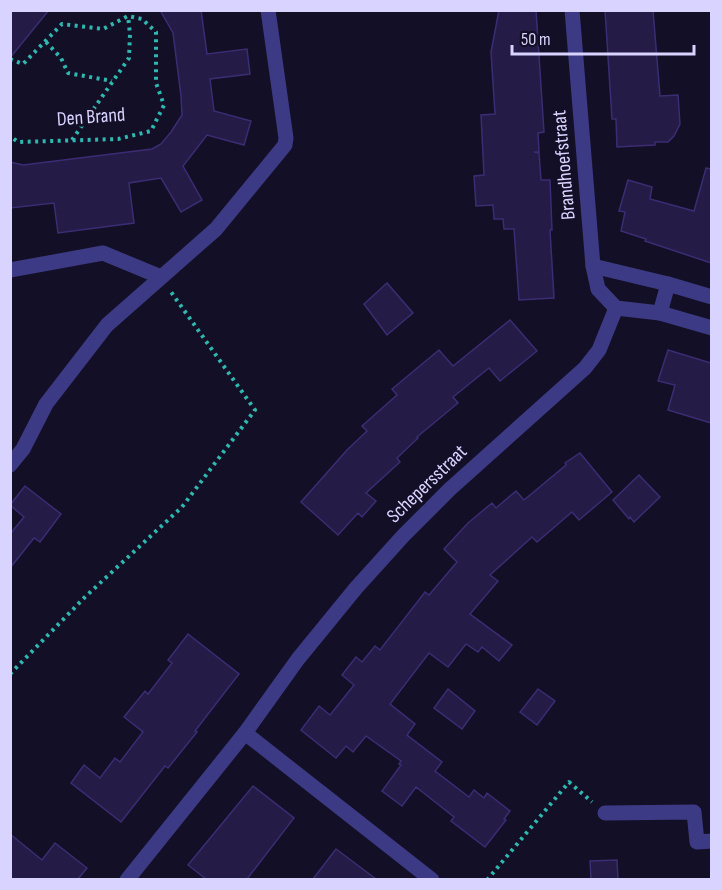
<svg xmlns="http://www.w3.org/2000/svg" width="722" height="890" font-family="'Sofia Sans Condensed',sans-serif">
<rect width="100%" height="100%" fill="#130f26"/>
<!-- building -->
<g fill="#241b47" stroke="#3b2d73" stroke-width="1.5">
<path d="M10,10h39l-39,48z"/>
<path d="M160,10h41l6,44 40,-5 3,25 -40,5 4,32 37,10 -7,24 -37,-10 -24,31 19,34 -21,12 -20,-34 -32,5 5,40 -76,10 -4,-30 -44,5v-46l13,3 129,-16 9,-5 10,-12 11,-17 -1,-19 -8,-63z"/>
<path d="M499,10h37l8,122 -6,1 1,19h-5l5,1 2,27h9l2,50h-2l4,68 -35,2 -5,-71h-10l-1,-10h-9l-1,-14 -17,1 -2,-30 10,-1 -3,-60 14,-1 -4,-62z"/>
<path d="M605,10h48l7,86 18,-1 2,29 -6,12 -6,6h-13v3l-38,2 -1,-28h-4z"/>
<path d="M706,168l5,1v94l-66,-22 1,-2 -25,-8 4,-19 -6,-1 9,-31 24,7 -2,12 44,12z"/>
<path d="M387,283l26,30 -26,22 -23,-31z"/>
<path d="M510,320l27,31 -37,30 -11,-13 -36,29 5,6 -41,34 1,1 -21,20 3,4 -34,31 10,8 -14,16 -4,-4 -20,22 -37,-33 46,-52 20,-19 -5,-5 35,-31 -5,-6 47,-39 14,16z"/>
<path d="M668,350l43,13v60l-43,-13 7,-25 -17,-4z"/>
<path d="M580,453l32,39 -33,28 -7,-8 -35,30 -5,-5 -42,38 8,6 -28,33 42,31 -13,16 -17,-14 -4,5 -12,-8 -18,23 -19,-14 -39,51 25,20 -8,11 35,27 -7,9 34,26 5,-7 10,8 3,-5 23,18 -6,8 2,1 -21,27 -34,-26 3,-4 -38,-30 -14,19 -20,-15 19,-26 -2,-1 2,-3 -35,-25 -13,16 -7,-6 -10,12 -35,-28 18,-24 11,9 24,-30 -12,-10 14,-18 6,5 13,-16 5,4 45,-58 4,3 28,-33 -13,-13 24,-26 24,-20 4,5 20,-17 8,9 42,-35 -1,-2z"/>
<path d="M639,475l21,22 -26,25 -4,-5 -1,2 -16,-19z"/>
<path d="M25,486l36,28 -21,28 -6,-4 -24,30v-34l14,-17 -14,-12z"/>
<path d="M188,634l51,40 -44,57 2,1 -29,36 -3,-2 -44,56 -50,-39 13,-18 16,13 15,-20 5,4 23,-30 -19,-15 21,-26 3,3 24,-31 -4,-3z"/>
<path d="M448,689l27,22 -13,18 -28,-21z"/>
<path d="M538,689l17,12 -18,24 -17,-13z"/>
<path d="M253,786l41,32 -47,61h-41l-18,-14z"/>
<path d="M10,834l32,26 13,-17 32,25 -9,11h-68z"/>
<path d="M336,849l40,30h-63z"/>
<path d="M617,860l1,19h-27l-1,-18z"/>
</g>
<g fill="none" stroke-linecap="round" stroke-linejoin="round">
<!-- path -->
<g stroke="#2fb8b0" stroke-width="4" stroke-dasharray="3 4.5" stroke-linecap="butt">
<path d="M46,42l15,16 7,15 44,8"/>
<path d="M10,59l13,5 39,-40 41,5 25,-13 14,3 14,13v51l8,22 -13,26 -33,8 -100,3 -8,-6"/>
<path d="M72,140l57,-82 1,-24 -2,-18"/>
<path d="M10,674l75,-77 97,-90 73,-97 -84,-118"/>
<path d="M487,880l82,-98 23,20"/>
</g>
<!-- minor -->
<g stroke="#3d3a85" stroke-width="15">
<path d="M572,10l21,256 5,23 18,19"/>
<path d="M593,266l75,18 44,13"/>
<path d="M10,270l93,-17 58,24"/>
<path d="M660,313l8,-29"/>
<path d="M10,465l13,-16 23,-45 61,-79 109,-96 69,-84 1,-7 -18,-128"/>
<path d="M245,733l187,147"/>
<path d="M605,813l89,-1 3,30 15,-1"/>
<path d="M127,880l118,-147 53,-74 58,-71 47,-52 47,-47 135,-121 14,-18 17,-42 44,5 52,15"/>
</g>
</g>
<g text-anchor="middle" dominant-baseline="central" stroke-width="6" stroke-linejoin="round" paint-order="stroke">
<!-- street labels -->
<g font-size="20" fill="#d9d4ff" stroke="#130f26">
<text transform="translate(91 117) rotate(-4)">Den Brand</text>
<text transform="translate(564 165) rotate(-95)">Brandhoefstraat</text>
<text transform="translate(427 484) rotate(-44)">Schepersstraat</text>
</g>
</g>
<!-- border -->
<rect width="722" height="890" fill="none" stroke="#d9d4ff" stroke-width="24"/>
<!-- scale -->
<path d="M512 45v9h182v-9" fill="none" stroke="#d9d4ff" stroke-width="3"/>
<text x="521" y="45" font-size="18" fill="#d9d4ff" stroke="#130f26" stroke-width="4.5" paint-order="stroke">50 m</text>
</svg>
